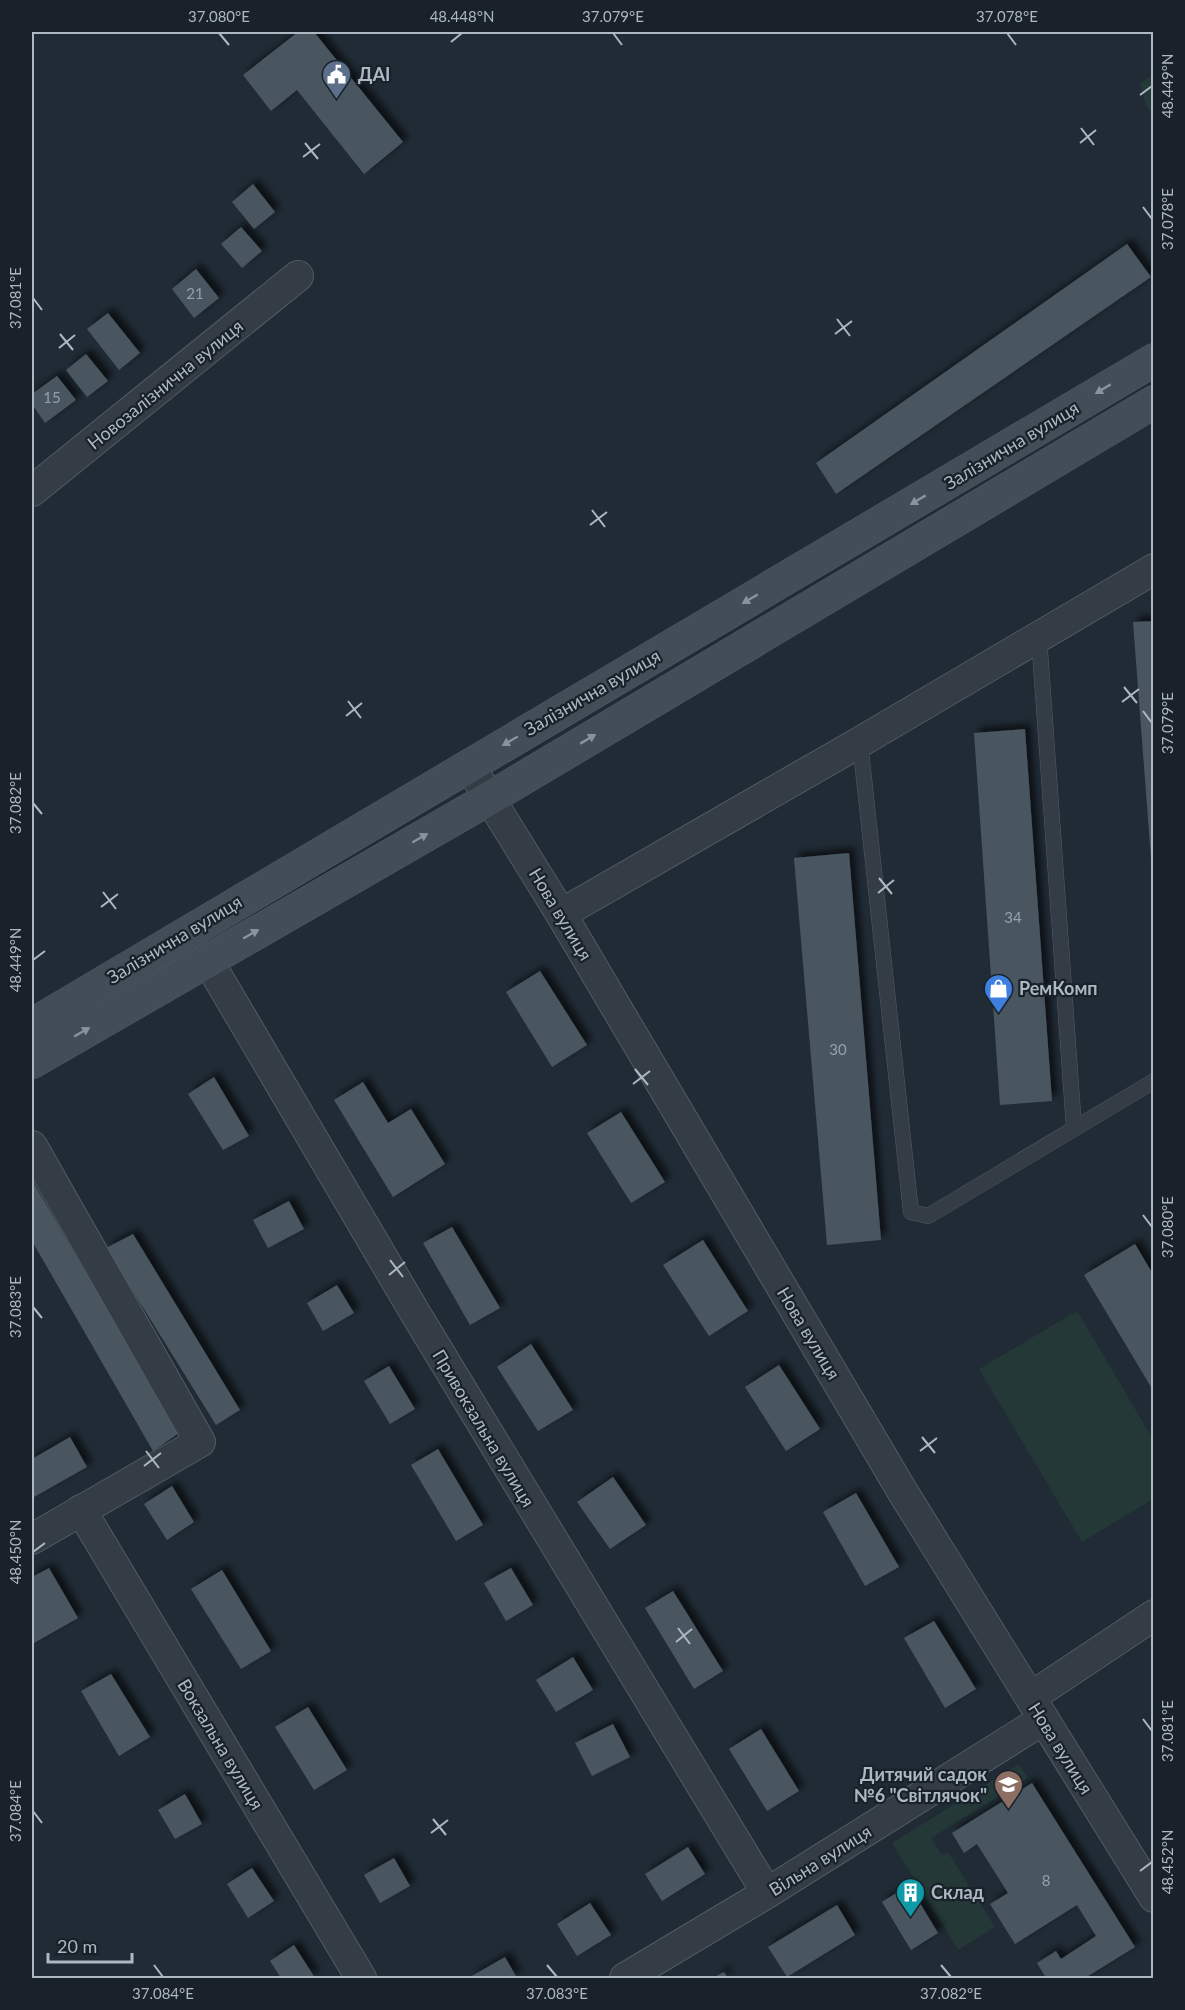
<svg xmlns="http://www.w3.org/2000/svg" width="1185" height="2010" font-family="Lato,sans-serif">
<defs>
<filter id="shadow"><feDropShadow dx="5.5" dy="-5.5" stdDeviation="3" flood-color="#0009"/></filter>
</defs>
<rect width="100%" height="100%" fill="#202b35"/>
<!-- green -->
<g fill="#233837">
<path d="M1153,74v39l-7,-7 -6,-22z"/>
<path d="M1077,1311l76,128v60l-71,43 -103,-173z"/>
<path d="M1019,1764l9,14 -97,60 11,17 6,-3 47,75 -37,23 -66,-107z"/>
</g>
<!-- building -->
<g fill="#495661" filter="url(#shadow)">
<path d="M298,32h16l89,110 -39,32 -67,-84 -26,21 -28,-36z"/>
<path d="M253,184l22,28 -21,17 -22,-27z"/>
<path d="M241,227l21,24 -20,17 -21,-24z"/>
<path d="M1127,244l24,33 -315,217 -20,-31z"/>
<path d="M196,269l23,29 -25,20 -22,-29z"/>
<path d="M108,313l32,40 -21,17 -32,-41z"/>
<path d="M86,354l22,27 -21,16 -21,-27z"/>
<path d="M57,376l19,24 -31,23 -13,-19v-10z"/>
<path d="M1154,621v250h-2l-19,-249z"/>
<path d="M1025,729l27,372 -52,4 -26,-372z"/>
<path d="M849,853l32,387 -54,5 -33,-387z"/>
<path d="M540,971l47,74 -35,22 -46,-75z"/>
<path d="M214,1077l35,59 -26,14 -35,-56z"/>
<path d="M363,1082l25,41 23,-14 34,55 -52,33 -59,-97z"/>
<path d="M621,1112l44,70 -34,21 -44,-70z"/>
<path d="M32,1180l147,253 -26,18 -121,-210z"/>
<path d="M289,1201l15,28 -36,19 -15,-28z"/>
<path d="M452,1227l48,81 -30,17 -47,-82z"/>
<path d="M133,1234l107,176 -24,15 -110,-177z"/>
<path d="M703,1240l45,71 -39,25 -46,-71z"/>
<path d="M1135,1244l19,32v116l-70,-117z"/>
<path d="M337,1285l17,28 -31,18 -16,-28z"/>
<path d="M531,1344l42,66 -35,21 -41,-64z"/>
<path d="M779,1365l41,64 -34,22 -41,-64z"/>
<path d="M389,1366l26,43 -25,15 -26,-43z"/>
<path d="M70,1437l17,30 -53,30 -2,-5v-33z"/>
<path d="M438,1449l45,76 -27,16 -45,-76z"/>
<path d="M613,1477l33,48 -36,24 -33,-47z"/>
<path d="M172,1486l22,36 -27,18 -23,-36z"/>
<path d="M856,1493l43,74 -34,19 -42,-74z"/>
<path d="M49,1568l29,50 -44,25 -2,-4v-62z"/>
<path d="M511,1568l22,37 -27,16 -22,-38z"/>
<path d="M222,1570l49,81 -30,18 -50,-80z"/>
<path d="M673,1591l50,80 -29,18 -49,-81z"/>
<path d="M934,1621l42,68 -31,19 -41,-70z"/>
<path d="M573,1657l20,33 -37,22 -20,-32z"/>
<path d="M111,1674l39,63 -31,19 -38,-65z"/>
<path d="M308,1707l39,63 -33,20 -39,-63z"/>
<path d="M613,1724l17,33 -38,19 -17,-33z"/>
<path d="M761,1729l38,62 -32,20 -38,-62z"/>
<path d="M1032,1783l103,164 -50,31h-39l-9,-15 19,-12 5,8 35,-23 -19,-31 -62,39 -25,-40 18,-11 -31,-49 -13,9 -12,-20z"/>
<path d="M185,1794l17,30 -27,15 -17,-29z"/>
<path d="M688,1847l17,27 -43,27 -17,-27z"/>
<path d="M394,1858l16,28 -30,17 -16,-28z"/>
<path d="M252,1868l22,33 -26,17 -21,-34z"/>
<path d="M909,1885l29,48 -27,17 -29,-48z"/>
<path d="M590,1903l21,32 -34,21 -20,-32z"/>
<path d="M837,1905l18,30 -68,42 -19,-30z"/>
<path d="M294,1945l21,33h-34l-11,-17z"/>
<path d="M505,1957l12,21h-49l9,-5z"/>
<path d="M724,1972l4,6h-15z"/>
</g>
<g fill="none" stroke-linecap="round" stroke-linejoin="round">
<defs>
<g id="service">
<path d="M1039,637l35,491"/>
<path d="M860,742l51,470 17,4 226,-135"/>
</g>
<g id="minor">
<path d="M32,491l266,-215"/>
<path d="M469,765l92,149 343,580 250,403"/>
<path d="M561,914l299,-172 294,-173"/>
<path d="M207,959l210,357 350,577"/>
<path d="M32,1146l168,296 -168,97"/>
<path d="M81,1510l280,468"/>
<path d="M1031,1697l123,-82"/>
<path d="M625,1978l142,-85 277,-174"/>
</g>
<g id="secondary">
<path d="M32,1025l1122,-665"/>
<path d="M32,1062l458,-264 664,-396"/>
</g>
</defs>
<!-- service casing -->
<use href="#service" stroke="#515b63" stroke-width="16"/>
<!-- minor casing -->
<use href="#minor" stroke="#515b63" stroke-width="32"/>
<!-- secondary casing -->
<use href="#secondary" stroke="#515b63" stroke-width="34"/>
<!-- service -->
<use href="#service" stroke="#343d46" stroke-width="15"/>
<!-- minor -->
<use href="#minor" stroke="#343d46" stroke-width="30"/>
<!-- secondary -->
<use href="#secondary" stroke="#424d58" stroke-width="33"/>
</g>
<!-- one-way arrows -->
<defs><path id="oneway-solid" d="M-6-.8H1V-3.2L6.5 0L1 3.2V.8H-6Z" transform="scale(1.5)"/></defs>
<g fill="#88939d">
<use href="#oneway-solid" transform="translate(1103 389) rotate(149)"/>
<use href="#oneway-solid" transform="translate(918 500) rotate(149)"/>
<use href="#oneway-solid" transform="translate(750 599) rotate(150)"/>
<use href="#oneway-solid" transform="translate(588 739) rotate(-31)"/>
<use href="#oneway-solid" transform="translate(510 741) rotate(150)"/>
<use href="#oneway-solid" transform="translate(420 838) rotate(-30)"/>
<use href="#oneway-solid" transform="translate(251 934) rotate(-30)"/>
<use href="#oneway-solid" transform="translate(82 1032) rotate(-30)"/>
</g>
<!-- ticks -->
<path fill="none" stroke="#aeb8c2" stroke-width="2" d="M219,33l10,12M613,33l9,12M1007,33l9,12M451,42l11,-9M1140,95l12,-9M1081,128l13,17M305,143l13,16M1080,143l16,-13M303,157l17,-13M1143,207l9,12M33,298l9,12M837,319l13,17M60,334l13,16M835,334l17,-13M59,348l16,-13M592,510l13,17M590,525l17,-13M1124,687l13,16M348,701l13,17M1122,702l17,-13M1143,711l9,12M346,716l16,-13M33,803l9,11M879,878l13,16M103,892l13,17M878,893l16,-13M101,907l17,-13M33,960l12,-9M635,1069l13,16M633,1084l17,-13M1143,1215l9,12M390,1260l13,17M389,1275l16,-13M33,1307l9,11M922,1437l13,16M146,1451l13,17M920,1451l17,-13M144,1466l17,-13M33,1552l12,-9M678,1628l12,16M676,1642l16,-13M1143,1719l9,12M33,1811l9,12M433,1819l13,16M431,1833l17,-13M1140,1871l12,-9M154,1965l9,12M547,1965l10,12M941,1965l10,12"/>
<!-- icons -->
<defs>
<symbol id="civic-pin" viewBox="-11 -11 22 30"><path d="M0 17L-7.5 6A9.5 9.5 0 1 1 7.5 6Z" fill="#5c6f8a" stroke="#19222a"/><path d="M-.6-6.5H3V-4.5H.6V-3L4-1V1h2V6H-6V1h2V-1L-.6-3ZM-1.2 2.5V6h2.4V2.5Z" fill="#fff"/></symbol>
<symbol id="shop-pin" viewBox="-11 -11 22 30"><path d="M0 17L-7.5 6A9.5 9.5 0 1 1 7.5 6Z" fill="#3f7fe0" stroke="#19222a"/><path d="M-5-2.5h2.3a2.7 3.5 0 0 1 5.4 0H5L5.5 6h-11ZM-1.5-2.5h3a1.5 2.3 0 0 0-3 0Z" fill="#fff"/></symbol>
<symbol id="school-pin" viewBox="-11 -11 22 30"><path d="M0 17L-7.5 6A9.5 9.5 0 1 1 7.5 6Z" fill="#8d6e63" stroke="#19222a"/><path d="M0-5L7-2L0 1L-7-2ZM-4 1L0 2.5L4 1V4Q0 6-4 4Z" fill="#fff"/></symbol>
<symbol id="building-pin" viewBox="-11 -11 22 30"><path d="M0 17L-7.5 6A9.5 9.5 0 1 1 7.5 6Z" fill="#0f9aa8" stroke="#19222a"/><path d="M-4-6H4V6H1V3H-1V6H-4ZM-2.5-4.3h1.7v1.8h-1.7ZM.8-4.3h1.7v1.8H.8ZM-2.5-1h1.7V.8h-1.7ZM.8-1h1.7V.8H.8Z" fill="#fff"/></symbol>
</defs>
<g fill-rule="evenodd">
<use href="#civic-pin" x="320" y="58" width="33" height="45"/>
<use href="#shop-pin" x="982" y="972" width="33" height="45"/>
<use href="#school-pin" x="992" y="1768" width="33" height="45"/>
<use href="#building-pin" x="894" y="1876" width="33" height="45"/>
</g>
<g text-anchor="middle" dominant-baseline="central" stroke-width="4.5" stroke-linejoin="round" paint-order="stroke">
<!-- number labels -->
<g font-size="15" fill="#95a0aa">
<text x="195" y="293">21</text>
<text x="52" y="397">15</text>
<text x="1013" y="917">34</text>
<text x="838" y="1049">30</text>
<text x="1046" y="1880">8</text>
</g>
<!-- poi labels -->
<g font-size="18" font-weight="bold" fill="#aeb8c2" stroke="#19222a" text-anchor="start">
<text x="358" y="74">ДАІ</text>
<text x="1019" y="988">РемКомп</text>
<text x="987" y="1774" text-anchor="end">Дитячий садок<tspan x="987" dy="21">№6 "Світлячок"</tspan></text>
<text x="931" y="1892">Склад</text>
</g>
<!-- street labels -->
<g font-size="18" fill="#aeb8c2" stroke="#19222a">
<text transform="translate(165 384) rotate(-39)">Новозалізнична вулиця</text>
<text transform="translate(1011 445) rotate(-31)">Залізнична вулиця</text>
<text transform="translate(592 692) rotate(-30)">Залізнична вулиця</text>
<text transform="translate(561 914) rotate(59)">Нова вулиця</text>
<text transform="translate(174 939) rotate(-31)">Залізнична вулиця</text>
<text transform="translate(809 1333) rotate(59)">Нова вулиця</text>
<text transform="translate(484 1428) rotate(59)">Привокзальна вулиця</text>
<text transform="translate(221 1744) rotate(59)">Вокзальна вулиця</text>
<text transform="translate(1061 1748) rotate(58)">Нова вулиця</text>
<text transform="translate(820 1860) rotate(-32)">Вільна вулиця</text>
</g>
</g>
<!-- border -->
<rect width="1185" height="2010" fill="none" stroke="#19222a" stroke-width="66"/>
<!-- scale -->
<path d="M48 1953v9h84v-9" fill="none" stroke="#aeb8c2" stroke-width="3"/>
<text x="57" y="1953" font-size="18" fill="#aeb8c2" stroke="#19222a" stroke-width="4.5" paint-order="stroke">20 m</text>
<rect x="33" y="33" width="1119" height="1944" fill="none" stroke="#aeb8c2" stroke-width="2"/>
<g font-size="15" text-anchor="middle" fill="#aeb8c2">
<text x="219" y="22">37.080°E</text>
<text x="462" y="22">48.448°N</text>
<text x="613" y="22">37.079°E</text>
<text x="1007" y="22">37.078°E</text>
<text transform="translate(1168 86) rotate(-90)" y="5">48.449°N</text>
<text transform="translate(1168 219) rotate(-90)" y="5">37.078°E</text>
<text transform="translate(16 298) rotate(-90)" y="5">37.081°E</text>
<text transform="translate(1168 723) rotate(-90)" y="5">37.079°E</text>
<text transform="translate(16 803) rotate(-90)" y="5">37.082°E</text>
<text transform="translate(16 960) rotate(-90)" y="5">48.449°N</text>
<text transform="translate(1168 1227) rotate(-90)" y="5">37.080°E</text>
<text transform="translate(16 1307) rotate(-90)" y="5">37.083°E</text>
<text transform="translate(16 1552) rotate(-90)" y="5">48.450°N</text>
<text transform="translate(1168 1731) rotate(-90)" y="5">37.081°E</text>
<text transform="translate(16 1811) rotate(-90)" y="5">37.084°E</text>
<text transform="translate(1168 1862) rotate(-90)" y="5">48.452°N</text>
<text x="163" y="1999">37.084°E</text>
<text x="557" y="1999">37.083°E</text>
<text x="951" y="1999">37.082°E</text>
</g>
</svg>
